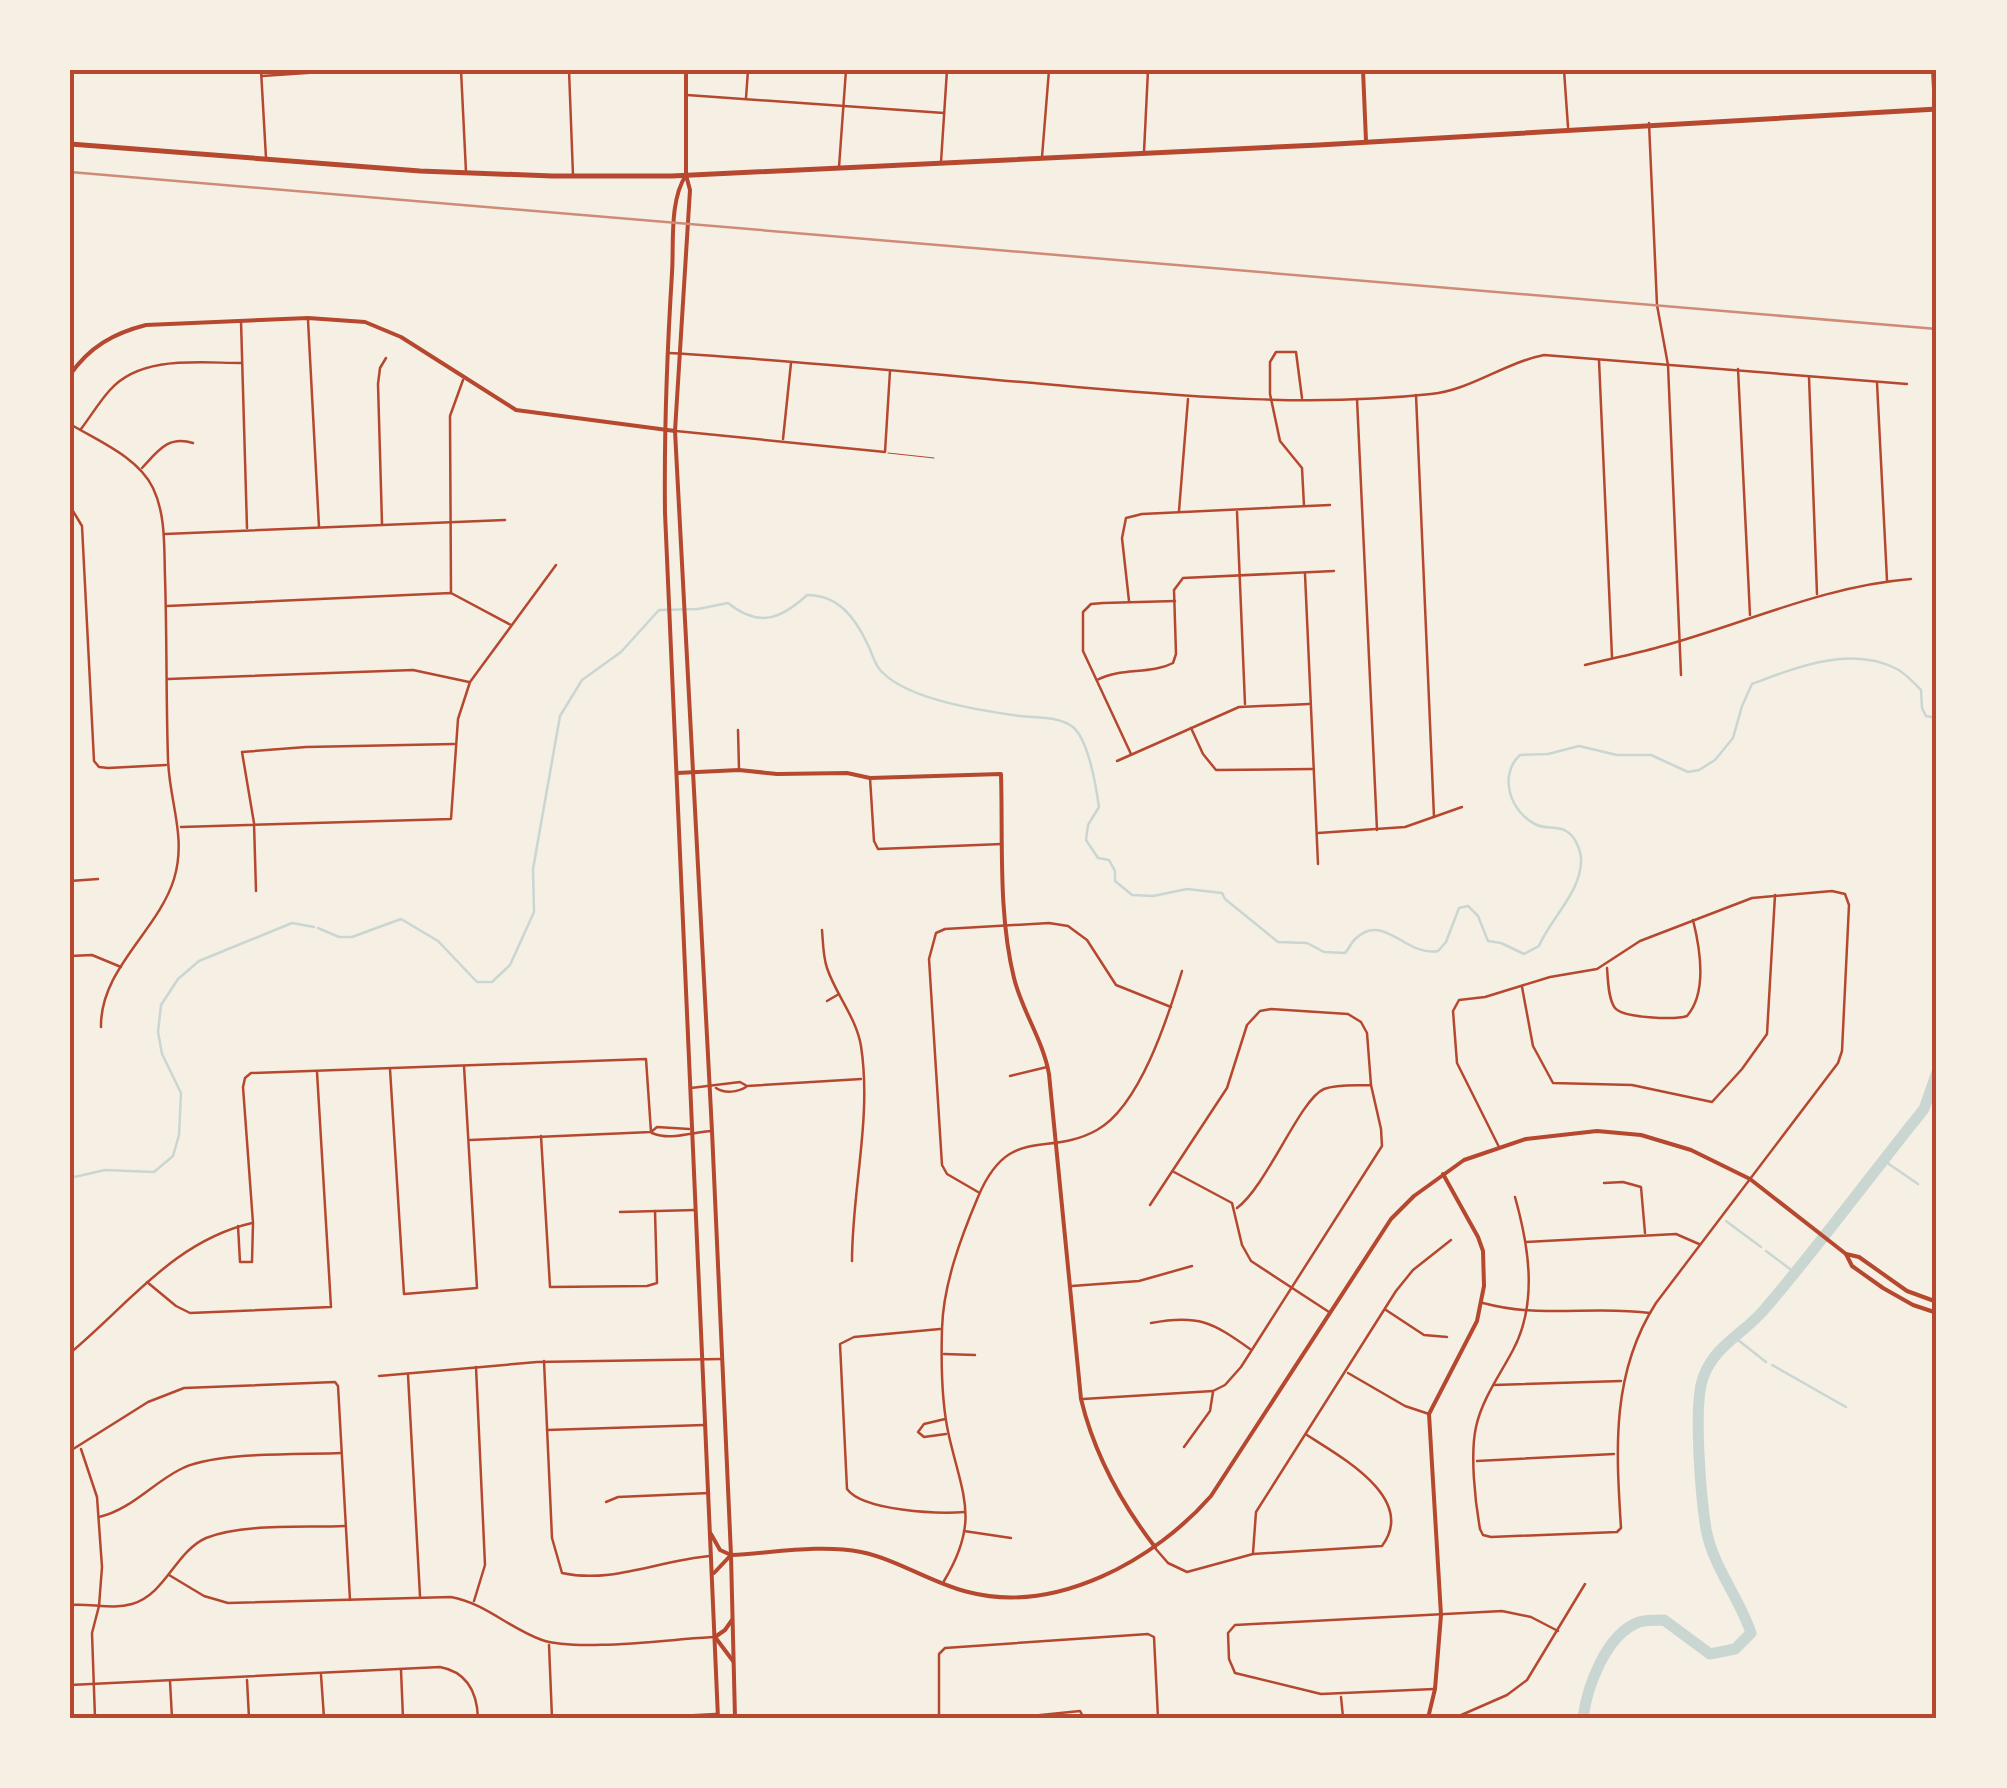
<svg xmlns="http://www.w3.org/2000/svg" width="2007" height="1788" font-family="Signika,sans-serif">
<rect width="100%" height="100%" fill="#f6efe4"/>
<g fill="none" stroke-linecap="round" stroke-linejoin="round">
<!-- stream -->
<g stroke="#c9d6d2" stroke-width="2.5">
<path d="M318,928l21,9h13l49,-18 37,22 39,41h15l18,-17 24,-53 -1,-43 27,-153 22,-36 39,-28 38,-42 39,-1 30,-6c31,25 53,16 79,-8 31,0 48,22 61,50 4,8 7,21 14,27 27,28 101,39 138,44 17,2 39,0 53,11 16,14 23,59 26,80l-11,18 -2,15 12,18 11,2 6,11v10l17,14 21,1 34,-7 35,4 3,6 53,43 29,1 17,9 21,1c4,-4 6,-10 10,-14 29,-28 50,18 83,12l8,-9 13,-34 9,-2 10,10 10,25 13,2 23,11 15,-8c12,-29 44,-55 42,-89 -1,-9 -7,-22 -15,-26 -8,-5 -20,-2 -29,-6 -27,-12 -39,-50 -17,-70l28,-1 31,-8 38,9h34l37,17 11,-2 16,-10 18,-22 9,-32 10,-22c45,-17 99,-39 145,-15 8,4 17,14 24,21l1,18 4,8 11,2"/>
<path d="M1883,1160l35,24"/>
<path d="M70,1178l35,-8 49,2 19,-16 6,-21 2,-42 -19,-39 -4,-22 3,-27 17,-26 21,-18 93,-38 22,4"/>
<path d="M1726,1221l35,26"/>
<path d="M1766,1251l28,21"/>
<path d="M1733,1336l33,26"/>
<path d="M1772,1365l74,42"/>
</g>
<!-- river -->
<path stroke="#c9d6d2" stroke-width="11" d="M1583,1718c4,-31 23,-84 56,-96 7,-2 17,-2 25,-2l46,34 25,-5 16,-16c-12,-36 -38,-66 -45,-104 -5,-31 -13,-124 -3,-151 11,-32 39,-43 60,-67 56,-65 107,-135 161,-202l13,-37"/>
<!-- service -->
<path stroke="#b5482f" stroke-width="1" d="M888,453l46,5"/>
<!-- minor -->
<g stroke="#b5482f" stroke-width="2.5">
<path d="M261,70l5,88"/>
<path d="M461,70l5,102"/>
<path d="M569,70l4,105"/>
<path d="M1564,70l4,57"/>
<path d="M262,76l89,-6"/>
<path d="M687,95l257,18"/>
<path d="M746,98l2,-28"/>
<path d="M1649,123l8,182 11,60 13,310"/>
<path d="M1144,152l4,-82"/>
<path d="M1042,157l7,-87"/>
<path d="M941,162l6,-92"/>
<path d="M839,167l7,-97"/>
<path d="M308,320l11,207"/>
<path d="M241,321l6,207"/>
<path d="M669,353c135,8 271,22 407,34 117,10 237,20 355,7 40,-4 73,-31 113,-39l363,29"/>
<path d="M1599,360l13,297"/>
<path d="M1738,369l12,246"/>
<path d="M1809,377l8,217"/>
<path d="M1877,383l10,197"/>
<path d="M1416,395l18,422"/>
<path d="M1302,398l-6,-46h-20l-6,10v32l10,47 22,27 2,38"/>
<path d="M1357,399l20,431"/>
<path d="M70,424c28,17 68,33 83,64 13,27 11,60 12,89 2,61 1,122 3,182 1,42 19,78 6,120 -16,52 -74,90 -73,148"/>
<path d="M81,429c10,-13 18,-27 29,-39 31,-35 89,-27 131,-27"/>
<path d="M676,431l209,21 5,-81"/>
<path d="M783,439l8,-76"/>
<path d="M142,468c16,-17 26,-33 51,-25"/>
<path d="M70,506l12,20 12,235 5,6 9,1 58,-3"/>
<path d="M1179,511l9,-112"/>
<path d="M1237,512l8,192"/>
<path d="M382,524l-4,-140 2,-16 6,-10"/>
<path d="M165,534l340,-14"/>
<path d="M1305,574l13,290"/>
<path d="M451,593l-1,-177 13,-36"/>
<path d="M1129,601l-7,-63 4,-20 16,-4 188,-9"/>
<path d="M167,606l284,-13 60,32"/>
<path d="M1585,665c24,-6 50,-11 74,-18 85,-23 164,-61 252,-68"/>
<path d="M168,679l245,-9 56,12"/>
<path d="M1097,680c24,-13 53,-5 76,-17l3,-9 -2,-64 9,-12 151,-7"/>
<path d="M1191,728l12,26 13,16 96,-1"/>
<path d="M738,730l1,39"/>
<path d="M1131,754l-48,-103v-39l8,-8 12,-1 72,-2"/>
<path d="M1117,761l122,-54 70,-3"/>
<path d="M870,778l4,63 4,8 124,-5"/>
<path d="M181,827l270,-8 7,-100 12,-37 86,-117"/>
<path d="M1318,833l87,-6 57,-20"/>
<path d="M70,881l28,-2"/>
<path d="M256,891l-2,-68 -12,-71 64,-5 148,-3"/>
<path d="M822,930c1,12 1,26 5,38 9,27 29,49 34,78 11,72 -9,143 -9,215"/>
<path d="M70,956l22,-1 29,12"/>
<path d="M1607,968c1,11 1,31 8,40 8,10 60,12 72,8 21,-24 13,-68 6,-96"/>
<path d="M1522,987l11,59 20,37 79,2 80,17 30,-33 25,-35 8,-139"/>
<path d="M827,1001l12,-7"/>
<path d="M390,1069l14,225 73,-6 -13,-222"/>
<path d="M1010,1076l37,-9"/>
<path d="M691,1088l49,-6 7,4 114,-7"/>
<path d="M716,1088c9,6 22,4 30,-1"/>
<path d="M652,1133c19,8 40,-1 60,-2"/>
<path d="M541,1136l9,151 97,-1 10,-3 -2,-72"/>
<path d="M470,1140l181,-8 6,-5 32,2"/>
<path d="M1499,1147l-42,-84 -4,-52 6,-11 26,-3 65,-20 47,-8 43,-28 112,-43 80,-7 13,3 4,11 -7,146 -4,12 -182,240c-45,70 -40,146 -35,225l-4,4 -126,5 -8,-2 -3,-6c-5,-28 -10,-75 -4,-102 6,-28 24,-52 37,-77 25,-47 16,-103 2,-153"/>
<path d="M1174,1172l58,31 10,42 9,16 78,51"/>
<path d="M1604,1183l19,-1 18,5 4,46"/>
<path d="M978,1192l-31,-18 -5,-9 -13,-206 7,-26 9,-4 104,-6 19,3 19,14 29,45 55,22"/>
<path d="M1237,1208c30,-22 63,-109 87,-119 14,-5 32,-3 47,-4"/>
<path d="M620,1212l75,-2"/>
<path d="M238,1226l2,36h12l1,-39 -10,-136 2,-9 6,-5 395,-14 5,73"/>
<path d="M1526,1242l150,-8 23,10"/>
<path d="M147,1282l29,24 14,7 141,-6 -14,-235"/>
<path d="M1072,1286l67,-5 53,-15"/>
<path d="M1483,1303c59,16 109,2 167,10"/>
<path d="M1386,1310l38,25 23,2"/>
<path d="M1151,1323c47,-9 61,-1 99,26"/>
<path d="M940,1329l-86,8 -14,7 7,145c16,22 91,25 118,23"/>
<path d="M70,1353c58,-48 104,-112 182,-130"/>
<path d="M944,1354l31,1"/>
<path d="M544,1361l8,177 10,35c50,11 98,-13 148,-17"/>
<path d="M1348,1373l57,33 24,8"/>
<path d="M408,1375l12,221"/>
<path d="M379,1376l158,-14 185,-3"/>
<path d="M1494,1385l127,-4"/>
<path d="M1083,1399l130,-8 12,-6 16,-18 141,-221 -1,-17 -10,-44 -4,-52 -6,-11 -13,-8 -77,-5 -11,2 -13,14 -20,63 -77,117"/>
<path d="M945,1419l-21,5 -6,8 6,5 22,-3"/>
<path d="M547,1430l157,-5"/>
<path d="M1184,1447l26,-36 3,-19"/>
<path d="M81,1449l16,48 5,70 -3,39 -7,27 3,85"/>
<path d="M70,1451l78,-49 36,-14 151,-6 3,4 12,214"/>
<path d="M1477,1461l137,-7"/>
<path d="M606,1502l12,-5 91,-4"/>
<path d="M99,1517c31,-7 53,-33 80,-47 34,-19 121,-15 162,-17"/>
<path d="M964,1531l47,7"/>
<path d="M1155,1548l13,15 19,9 66,-18 129,-8c36,-48 -43,-90 -75,-111"/>
<path d="M1253,1553l3,-41 140,-221 17,-21 38,-30"/>
<path d="M169,1575l35,21 24,7 223,-6c34,6 59,32 91,43 35,12 130,-1 171,-3"/>
<path d="M944,1581c36,-60 19,-84 5,-145 -8,-34 -8,-73 -7,-107 1,-44 19,-92 36,-132 31,-74 69,-39 119,-67 43,-24 71,-113 85,-159"/>
<path d="M474,1601l11,-36 -9,-198"/>
<path d="M70,1605c21,-2 42,5 62,-1 34,-10 43,-52 74,-66 37,-15 99,-10 139,-12"/>
<path d="M549,1645l3,73"/>
<path d="M401,1670l2,48"/>
<path d="M321,1675l3,43"/>
<path d="M247,1680l2,38"/>
<path d="M170,1681l2,37"/>
<path d="M70,1685l370,-18c27,5 37,25 38,51"/>
<path d="M1434,1689l-113,5 -86,-21 -6,-14 -1,-26 7,-8 267,-14 29,6 27,14"/>
<path d="M1341,1697l2,20"/>
<path d="M1459,1716l48,-21 20,-15 58,-96"/>
<path d="M640,1718l76,-4"/>
<path d="M939,1718v-64l6,-6 203,-14 6,3 4,81"/>
<path d="M1012,1718l68,-7 4,7"/>
<path d="M1934,1718l3,-7"/>
</g>
<!-- tertiary -->
<g stroke="#b5482f" stroke-width="4">
<path d="M1363,70l3,71"/>
<path d="M1933,70l2,39"/>
<path d="M70,375c19,-28 44,-42 76,-50l162,-7 57,4 36,15 115,73 159,21"/>
<path d="M677,773l62,-3 38,4 70,-1 23,5 131,-4c2,67 -3,139 13,204 8,33 29,62 35,96l32,325c13,54 40,104 74,148"/>
<path d="M1428,1718l7,-29 6,-74 -12,-201 48,-93 7,-35 -1,-35 -5,-14 -35,-63"/>
</g>
<!-- secondary -->
<g stroke="#b5482f" stroke-width="4">
<path d="M686,70v105l4,15 -15,241 37,700 19,424 4,163"/>
<path d="M686,175c-17,26 -12,69 -14,98 -5,80 -8,160 -7,240l53,1205"/>
<path d="M1846,1254l13,3 48,34 30,11"/>
<path d="M711,1534l9,16 11,5"/>
<path d="M731,1555c41,-2 89,-11 130,-3 38,8 70,31 107,40 88,23 187,-32 243,-96l180,-277 23,-23 50,-36 62,-21 71,-8 44,4 50,15 59,29 96,75 6,12 31,22 30,17 24,8"/>
<path d="M714,1573l17,-18"/>
<path d="M715,1637l18,24"/>
<path d="M715,1637l10,-7 7,-10"/>
</g>
<!-- primary -->
<path stroke="#b5482f" stroke-width="5" d="M70,144l350,27 132,5h120l647,-31 618,-36"/>
<!-- rail -->
<path stroke="#cf8b77" stroke-width="2.5" d="M70,172l1867,157"/>
</g>
<!-- border -->
<rect width="2007" height="1788" fill="none" stroke="#f6efe4" stroke-width="145"/>
<rect x="72" y="72" width="1862" height="1644" fill="none" stroke="#b5482f" stroke-width="4"/>
</svg>
